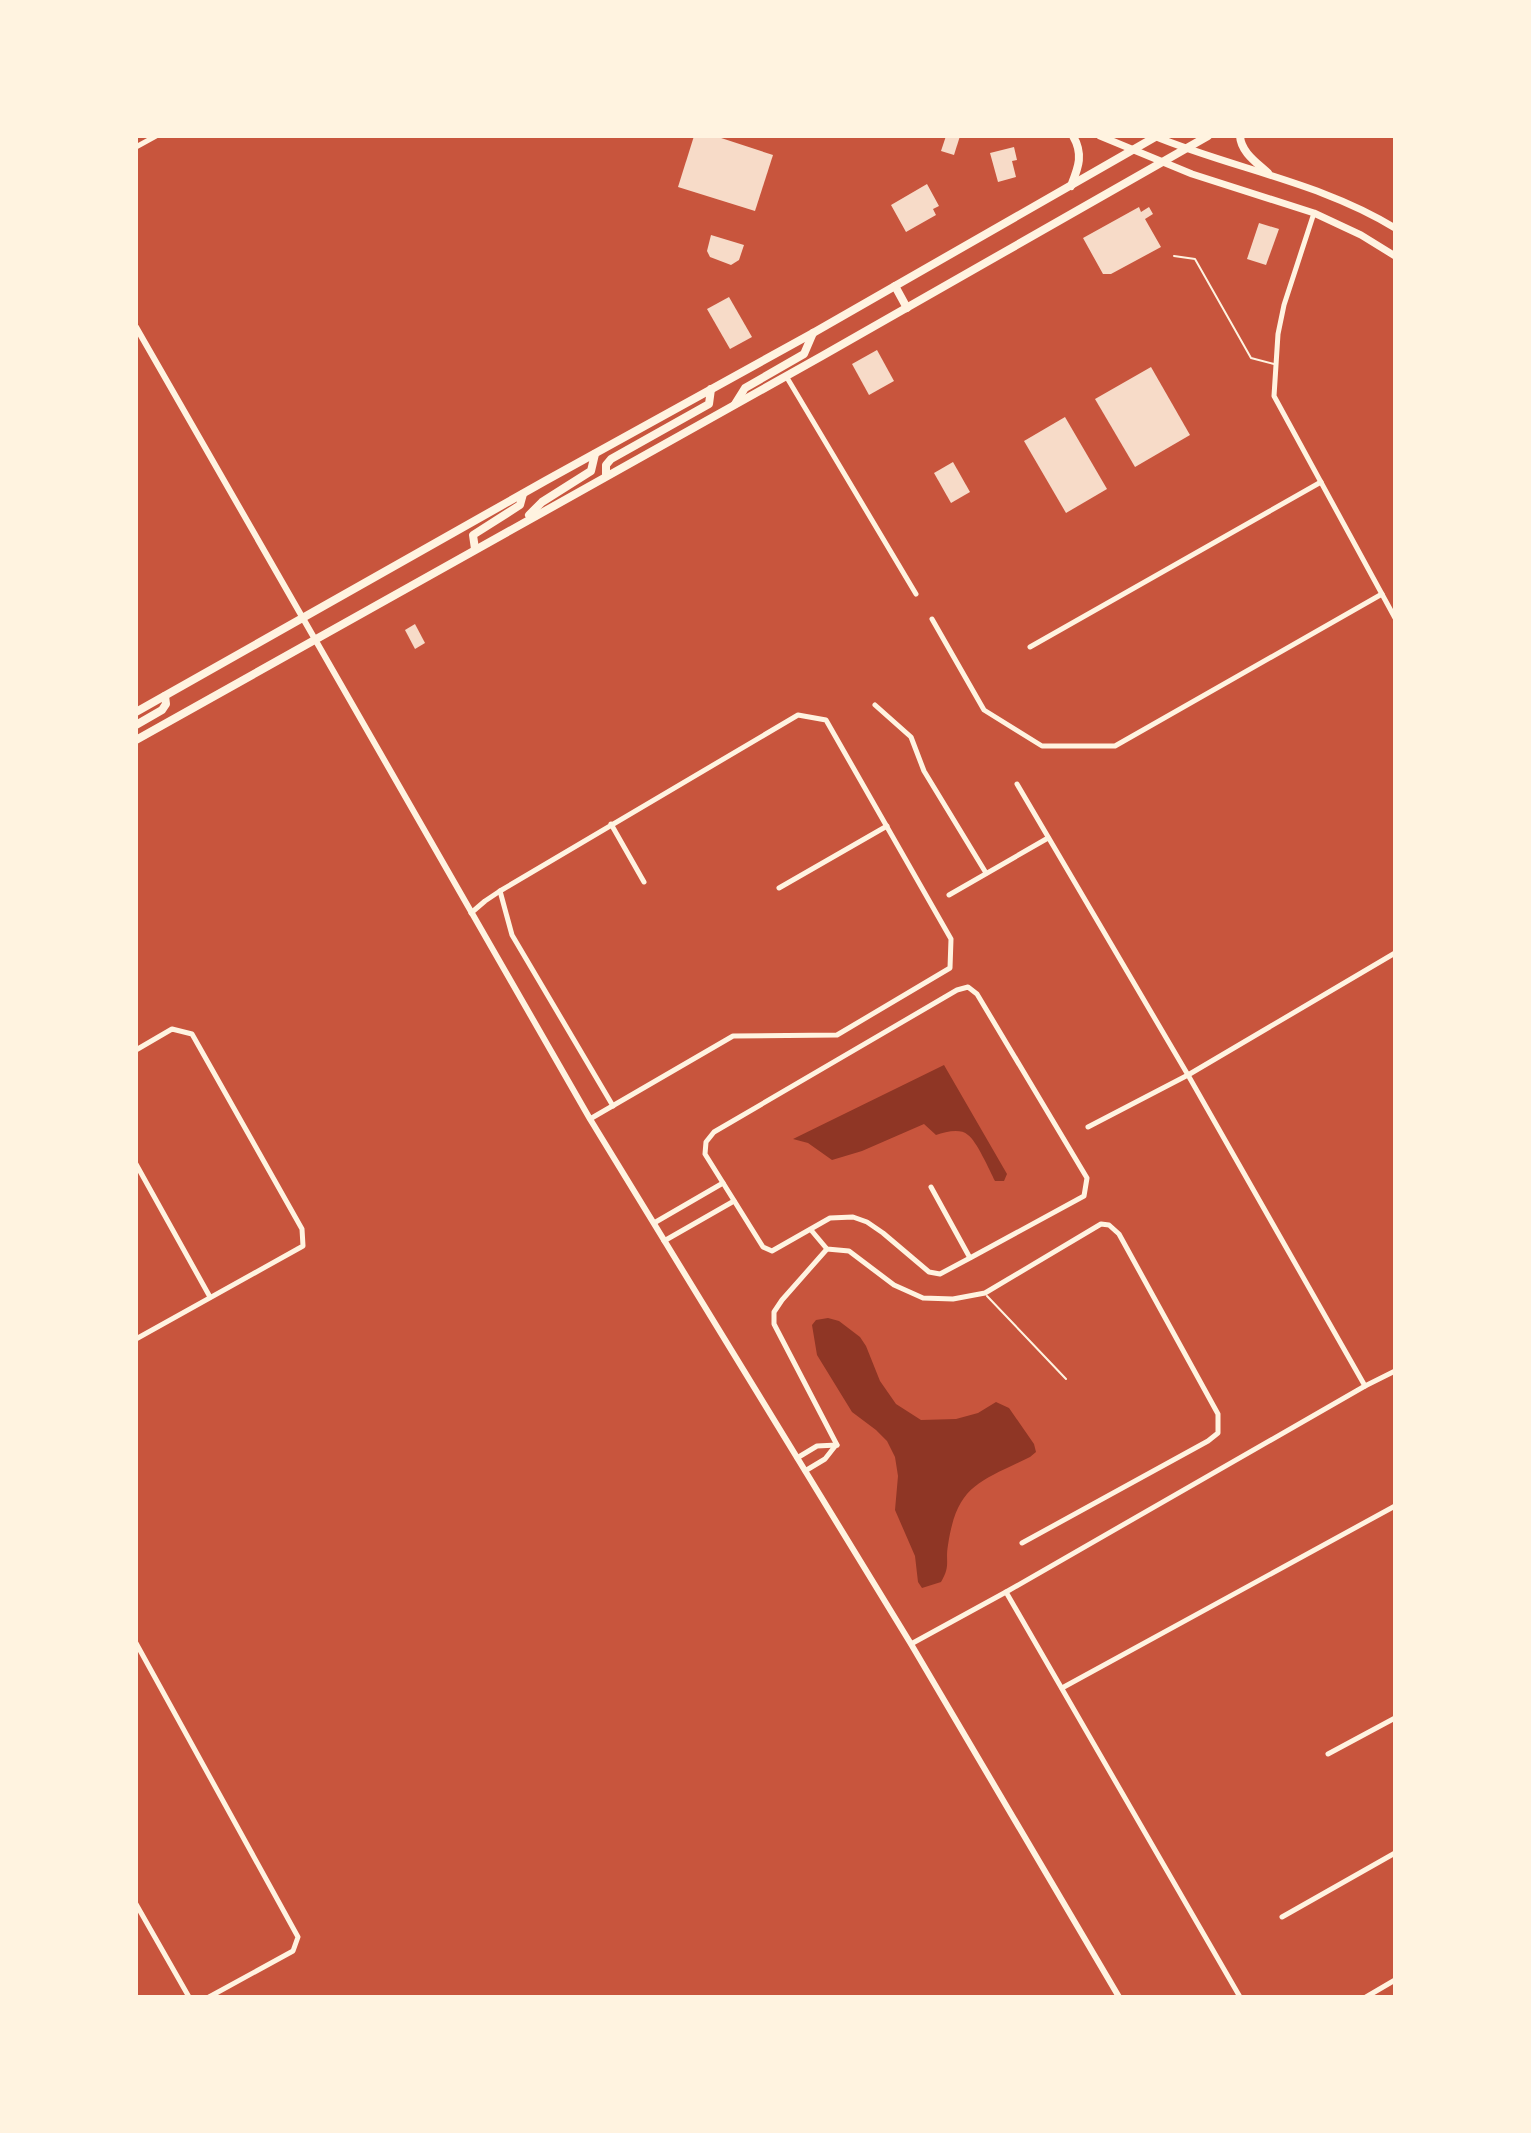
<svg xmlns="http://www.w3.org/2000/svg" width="1531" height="2133" font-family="'IBM Plex Serif',serif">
<rect width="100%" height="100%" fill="#c8553d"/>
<!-- water -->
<g fill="#8f3625">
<path d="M944,1065l63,109 -3,7h-9c-5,-10 -19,-41 -27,-46 -8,-7 -22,-3 -32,0l-12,-11 -62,27 -30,9 -24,-17 -15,-4z"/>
<path d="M828,1318l11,3 21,16 6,9 14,35 16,23 25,16 35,-1 22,-6 18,-11 13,6 25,36 2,8 -6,5c-51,25 -73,28 -82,88 -3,17 3,20 -7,37l-19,6 -4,-6 -3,-26 -20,-46 3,-34 -3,-19 -8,-16 -11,-11 -24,-18 -35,-57 -5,-30 4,-5z"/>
</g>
<!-- building -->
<g fill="#f7dbc8">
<path d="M694,136h21l58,19 -18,56 -77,-24z"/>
<path d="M946,136h14l-6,19 -13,-4z"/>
<path d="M1014,147l3,13 -5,1 4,16 -18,5 -8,-29z"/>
<path d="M927,184l12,22 -6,3 3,6 -30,17 -15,-27z"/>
<path d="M1139,207l2,5 8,-5 4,7 -8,5 16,28 -50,27h-8l-20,-36z"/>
<path d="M1259,223l20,6 -13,36 -19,-6z"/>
<path d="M711,235l33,10 -5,15 -8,5 -21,-8 -3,-6z"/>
<path d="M729,297l23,40 -22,12 -23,-40z"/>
<path d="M877,350l17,31 -25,14 -17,-31z"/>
<path d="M1151,367l39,68 -55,32 -40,-68z"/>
<path d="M1065,417l42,72 -41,24 -42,-72z"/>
<path d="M953,462l17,30 -19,11 -17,-30z"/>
<path d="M415,624l10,19 -10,6 -10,-19z"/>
</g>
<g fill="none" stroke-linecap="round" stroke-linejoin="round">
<!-- service -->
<g stroke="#fff3e0" stroke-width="2">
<path d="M1174,256l21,3 56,99 23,6"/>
<path d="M987,1296l79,83"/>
</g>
<!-- minor -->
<g stroke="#fff3e0" stroke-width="5">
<path d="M136,147l20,-11"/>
<path d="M1314,213l-30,92 -6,29 -4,62 121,222"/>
<path d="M786,376l130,218"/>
<path d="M932,619l52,91 58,36h73l267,-152"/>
<path d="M1030,647l291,-165"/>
<path d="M875,705l36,32 13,34 62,102"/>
<path d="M1017,784l171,291 177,311"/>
<path d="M611,824l33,58"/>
<path d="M779,888l108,-62"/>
<path d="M500,891l12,44 101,171"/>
<path d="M949,895l99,-57"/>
<path d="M471,913l14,-12 15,-10 298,-176 28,5 125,219 -1,29 -113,67 -104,1 -143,83"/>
<path d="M136,1050l36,-21 20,5 110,195 1,17 -167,93"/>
<path d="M1088,1127l100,-52 207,-122"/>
<path d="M136,1164l74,133"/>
<path d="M931,1187l39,71 114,-62 3,-18 -110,-184 -9,-7 -11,3 -243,142 -8,10 -1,12 58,93 9,4 58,-33 23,-1 14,5 16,11 46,39 11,2 30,-16"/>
<path d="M654,1223l69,-40"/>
<path d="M811,1230l16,19 22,2 45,34 29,13 30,1 32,-6 116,-69 8,1 10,9 99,180v19l-10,8 -186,102"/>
<path d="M664,1241l70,-40"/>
<path d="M827,1249l-45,51 -8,12v12l63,121"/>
<path d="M797,1458l20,-12 20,-1"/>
<path d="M805,1471l20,-12 11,-14"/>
<path d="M1006,1592l234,405"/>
<path d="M136,1643l162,294 -5,14 -84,46"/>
<path d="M911,1644l95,-52 359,-206 30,-15"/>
<path d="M1062,1688l333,-182"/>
<path d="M1328,1754l67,-36"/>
<path d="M136,1904l53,93"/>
<path d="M1282,1917l113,-64"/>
<path d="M1366,1997l29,-17"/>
</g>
<!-- tertiary -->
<path stroke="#fff3e0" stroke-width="6" d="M136,327l454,792 321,525 208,353"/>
<!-- secondary -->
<g stroke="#fff3e0" stroke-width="7">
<path d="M1100,136l92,38 122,39 47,22 34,21"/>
<path d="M1154,136c80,33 166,46 241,92"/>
</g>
<!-- primary -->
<g stroke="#fff3e0" stroke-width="8">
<path d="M1240,136c1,16 16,26 28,37"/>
<path d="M1071,186c7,-18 13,-31 2,-50"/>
<path d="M895,286l12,22"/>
<path d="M735,404l10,-16 59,-34 9,-21"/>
<path d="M606,476v-11l5,-6 98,-55 2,-15"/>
<path d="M529,515l13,-13 49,-31 4,-17"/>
<path d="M475,549l-2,-14 47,-30 3,-11"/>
<path d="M136,712l409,-231 268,-148 344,-197"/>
<path d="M136,725l26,-15 4,-6 -1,-8"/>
<path d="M136,740l686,-384 386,-220"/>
</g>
</g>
<!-- border -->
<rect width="1531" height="2133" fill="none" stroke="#fff3e0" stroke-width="276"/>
</svg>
